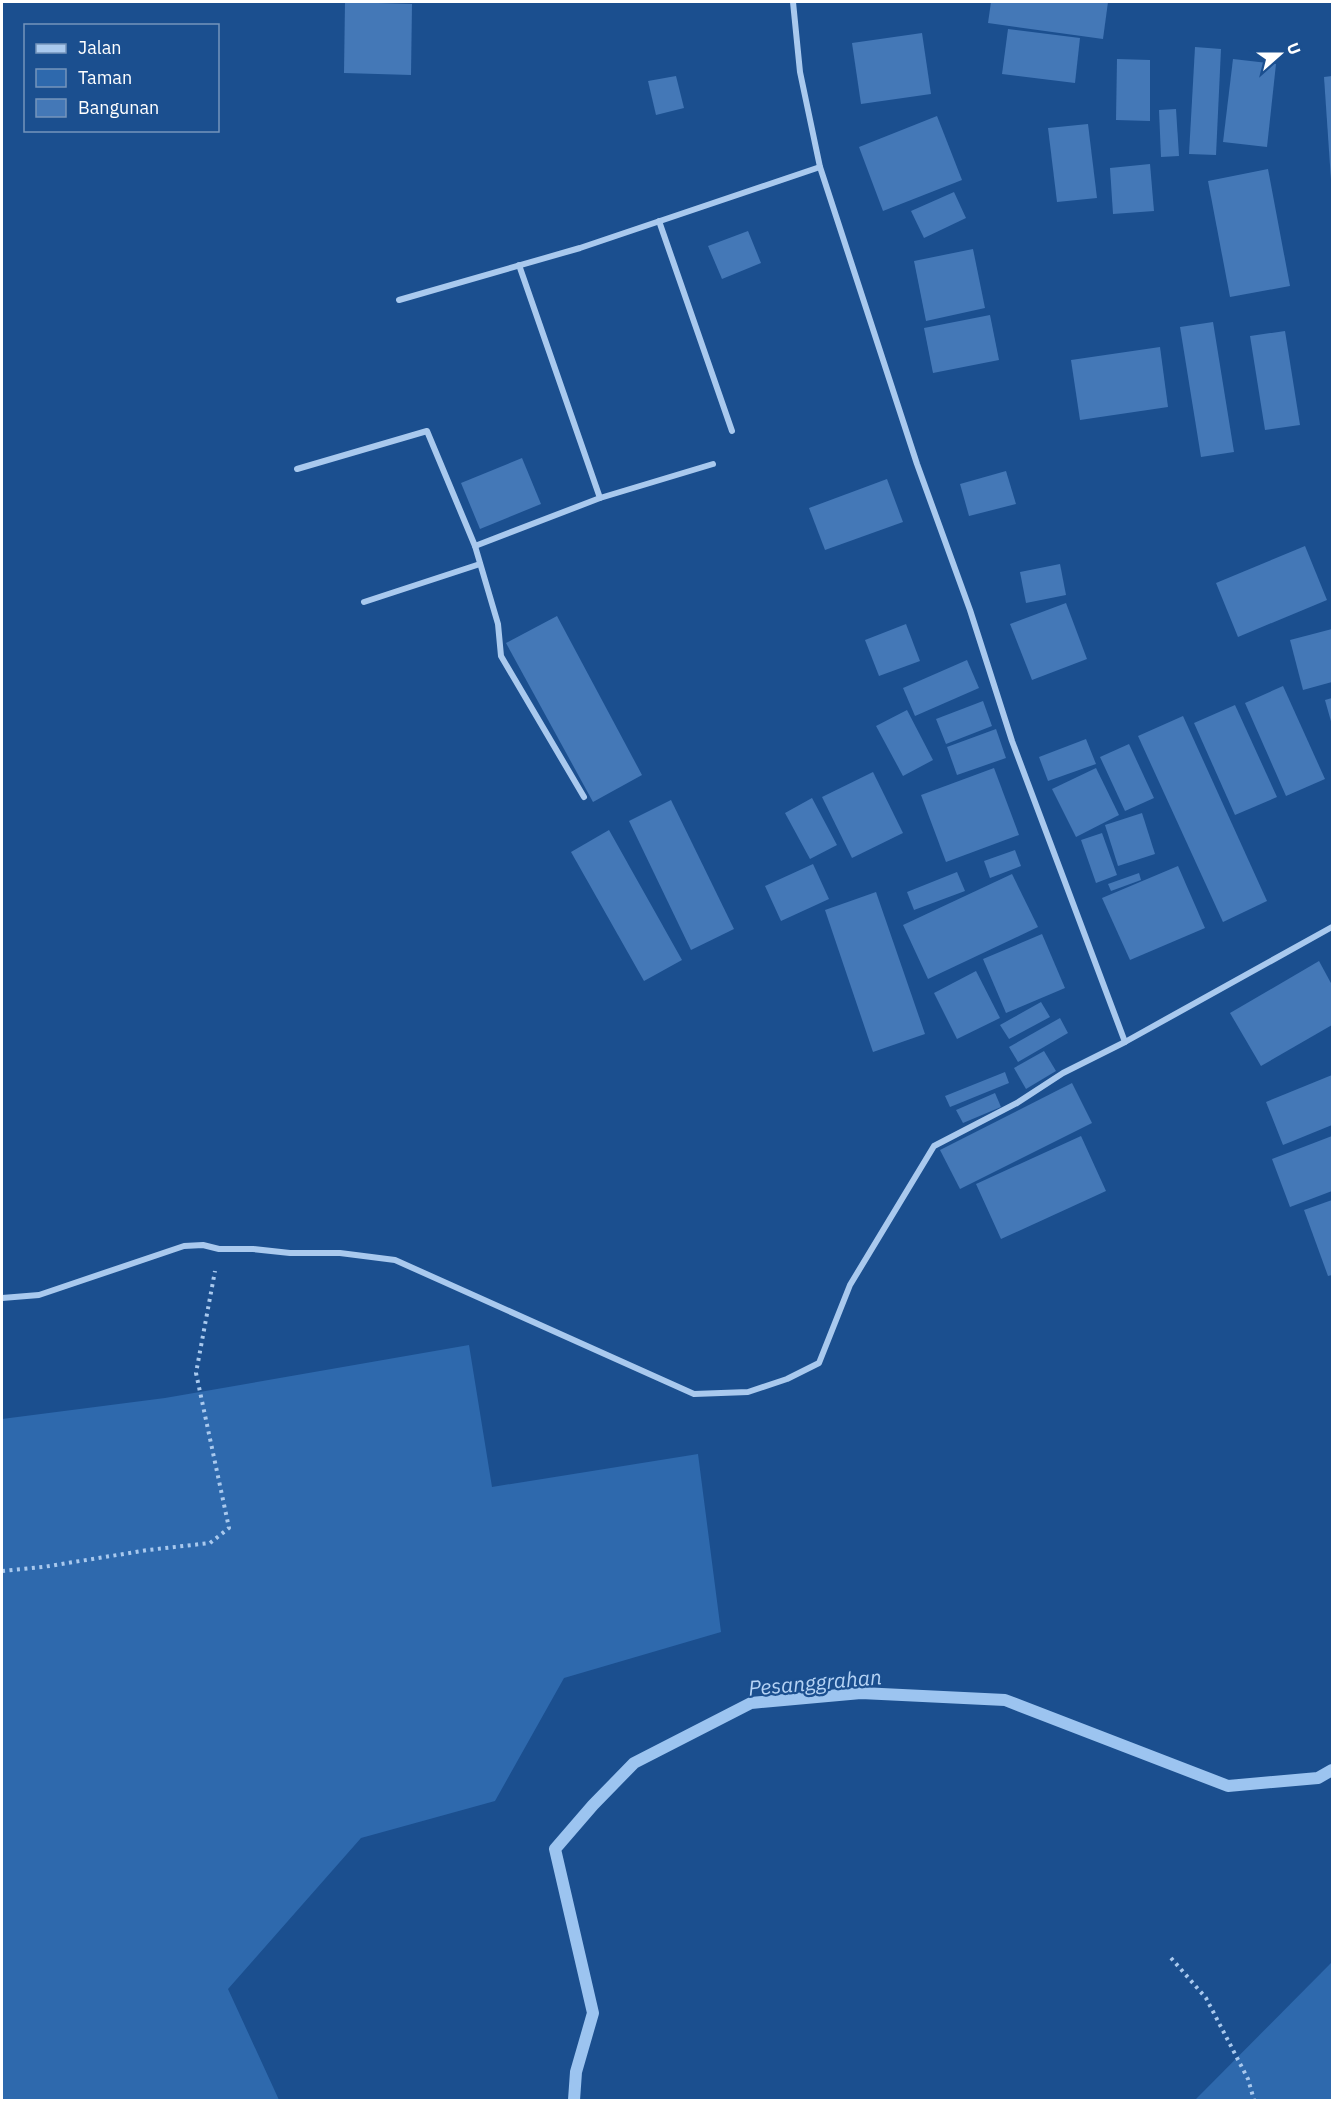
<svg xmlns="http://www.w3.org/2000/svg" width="1334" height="2102" font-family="'IBM Plex Sans',sans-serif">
<rect width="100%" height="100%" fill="#1b4f8f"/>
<!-- green -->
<g fill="#2e69ad">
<path d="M469,1345l23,142 206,-33 23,178 -157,46 -69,123 -134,37 -133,151 51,111h-277v-681l163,-21z"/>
<path d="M1332,1962v138h-137z"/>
</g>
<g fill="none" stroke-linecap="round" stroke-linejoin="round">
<!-- stream -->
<path stroke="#9cc4f0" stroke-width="12" d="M574,2100l2,-28 17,-59 -38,-164 38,-44 41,-42 117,-60 110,-10 144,7 223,86 90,-8 14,-8"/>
</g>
<!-- building -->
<g fill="#4478b7">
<path d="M345,2l67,2 -1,71 -67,-2z"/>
<path d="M991,2h117l-5,37 -115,-16z"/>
<path d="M1008,29l72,9 -5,45 -73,-9z"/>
<path d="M922,33l9,61 -70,10 -9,-61z"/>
<path d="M1195,47l26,2 -5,106 -27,-1z"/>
<path d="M1117,59l33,1v61l-34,-1z"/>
<path d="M1233,59l43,5 -9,83 -44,-5z"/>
<path d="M676,76l8,32 -28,7 -8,-34z"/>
<path d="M1332,76v104h-1l-7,-103z"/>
<path d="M1176,109l3,47 -18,1 -2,-47z"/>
<path d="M937,116l25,64 -79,31 -24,-64z"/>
<path d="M1088,124l9,74 -40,4 -9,-74z"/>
<path d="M1150,164l4,47 -41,3 -3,-46z"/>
<path d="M1268,169l22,117 -60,11 -22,-116z"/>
<path d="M954,192l12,26 -42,20 -13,-27z"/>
<path d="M748,231l13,32 -39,16 -14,-33z"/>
<path d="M973,249l12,59 -59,13 -12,-60z"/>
<path d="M990,315l9,45 -66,13 -9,-45z"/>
<path d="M1213,322l21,130 -33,5 -21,-130z"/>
<path d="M1285,331l15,94 -35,5 -15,-94z"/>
<path d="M1160,347l8,60 -88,13 -9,-60z"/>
<path d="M522,458l19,46 -61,25 -19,-46z"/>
<path d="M1006,471l10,33 -47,12 -9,-32z"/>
<path d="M887,479l16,43 -78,28 -16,-42z"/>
<path d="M1305,546l22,54 -89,37 -22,-54z"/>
<path d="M1060,564l6,31 -40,8 -6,-31z"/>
<path d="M1066,603l21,56 -55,21 -22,-56z"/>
<path d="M557,616l85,159 -49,27 -87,-159z"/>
<path d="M906,624l14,37 -41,15 -14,-36z"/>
<path d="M1332,629v53l-29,8 -13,-50z"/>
<path d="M967,660l12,28 -64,28 -12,-28z"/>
<path d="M1283,686l42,93 -39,17 -41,-93z"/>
<path d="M1332,698v27l-7,-25z"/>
<path d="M983,701l9,25 -46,18 -10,-25z"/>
<path d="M1235,705l42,92 -42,18 -41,-92z"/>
<path d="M907,710l26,50 -30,16 -27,-50z"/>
<path d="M1183,716l84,185 -44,21 -85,-186z"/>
<path d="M996,729l10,29 -49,17 -10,-28z"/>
<path d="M1086,739l10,25 -48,17 -9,-24z"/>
<path d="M1129,744l25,54 -29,13 -25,-54z"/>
<path d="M994,768l25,67 -73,27 -25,-67z"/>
<path d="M1096,768l23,47 -43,22 -24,-48z"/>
<path d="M873,772l30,61 -51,25 -30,-61z"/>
<path d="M812,798l25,47 -27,14 -25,-46z"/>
<path d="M671,800l63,129 -43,21 -62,-129z"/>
<path d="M1142,813l13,41 -37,12 -13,-41z"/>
<path d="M609,830l73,130 -38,21 -73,-129z"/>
<path d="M1102,833l15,42 -21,8 -15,-43z"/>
<path d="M1015,850l6,16 -31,12 -6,-17z"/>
<path d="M813,864l16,35 -48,22 -16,-35z"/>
<path d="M1178,866l27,62 -75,32 -28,-62z"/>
<path d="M957,872l8,19 -51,19 -7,-18z"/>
<path d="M1139,873l2,7 -30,11 -3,-7z"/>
<path d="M1012,874l26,53 -110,52 -25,-54z"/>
<path d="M876,892l49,142 -52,18 -48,-142z"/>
<path d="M1042,934l23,54 -59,25 -23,-54z"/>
<path d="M1319,961l13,24v40l-71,41 -31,-53z"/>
<path d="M976,971l24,47 -43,21 -23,-46z"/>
<path d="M1041,1002l9,15 -41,22 -9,-14z"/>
<path d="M1060,1018l8,15 -50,29 -9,-15z"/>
<path d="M1044,1051l12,20 -30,18 -12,-21z"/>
<path d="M1005,1072l4,11 -59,24 -5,-11z"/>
<path d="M1332,1075v50l-49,20 -17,-43z"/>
<path d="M1072,1083l20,40 -132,66 -20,-39z"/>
<path d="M995,1093l6,14 -38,16 -7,-13z"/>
<path d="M1081,1136l25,55 -105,48 -25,-55z"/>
<path d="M1332,1136v55l-42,16 -18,-48z"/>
<path d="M1332,1200v75l-4,1 -24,-66z"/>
</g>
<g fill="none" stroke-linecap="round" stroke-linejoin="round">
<!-- path -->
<g stroke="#a9c9ee" stroke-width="4" stroke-dasharray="3 4.5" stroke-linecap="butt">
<path d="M2,1571l41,-4 105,-17 62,-7 19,-15 -33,-155 19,-102"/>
<path d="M1171,1958l35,40 42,81 6,21"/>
</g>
<!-- street -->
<g stroke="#a9c9ee" stroke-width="6">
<path d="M793,2l7,70 20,95 97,297 53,146 42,131 113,301"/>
<path d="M659,221l73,210"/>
<path d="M519,265l81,233 113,-34"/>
<path d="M399,300l181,-52 240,-81"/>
<path d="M297,469l130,-38 48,115 125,-48"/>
<path d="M475,546l23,78 3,32 83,141"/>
<path d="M364,602l116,-38"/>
<path d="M2,1298l37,-3 145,-49 19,-1 16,4h34l37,4h50l55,7 299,134 54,-2 39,-13 32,-16 31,-78 84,-139 83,-43 46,-30 62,-31 207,-115"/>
</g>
</g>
<g text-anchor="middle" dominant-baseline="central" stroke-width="4.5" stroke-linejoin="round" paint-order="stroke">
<!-- water labels -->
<g font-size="21" font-style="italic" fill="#b5d3f5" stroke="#1b4f8f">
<text transform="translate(815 1682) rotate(-5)">Pesanggrahan</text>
</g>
</g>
<!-- border -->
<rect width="1334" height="2102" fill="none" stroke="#ffffff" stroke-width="6"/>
<!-- legend -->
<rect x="24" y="24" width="195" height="108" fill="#1b4f8f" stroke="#7695bc" stroke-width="1.5"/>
<rect x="36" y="44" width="30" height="9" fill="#a9c9ee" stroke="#7695bc" stroke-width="1.5"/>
<text x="78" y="54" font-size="18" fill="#ffffff">Jalan</text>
<rect x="36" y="69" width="30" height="18" fill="#2e69ad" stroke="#7695bc" stroke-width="1.5"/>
<text x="78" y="84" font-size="18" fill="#ffffff">Taman</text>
<rect x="36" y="99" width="30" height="18" fill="#4478b7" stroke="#7695bc" stroke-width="1.5"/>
<text x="78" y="114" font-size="18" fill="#ffffff">Bangunan</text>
<!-- north arrow -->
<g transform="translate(1280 54) rotate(69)" stroke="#1b4f8f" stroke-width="4.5" paint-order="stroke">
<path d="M0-4.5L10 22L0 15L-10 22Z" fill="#ffffff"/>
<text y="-9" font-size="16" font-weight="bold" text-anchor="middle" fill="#ffffff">U</text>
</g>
</svg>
